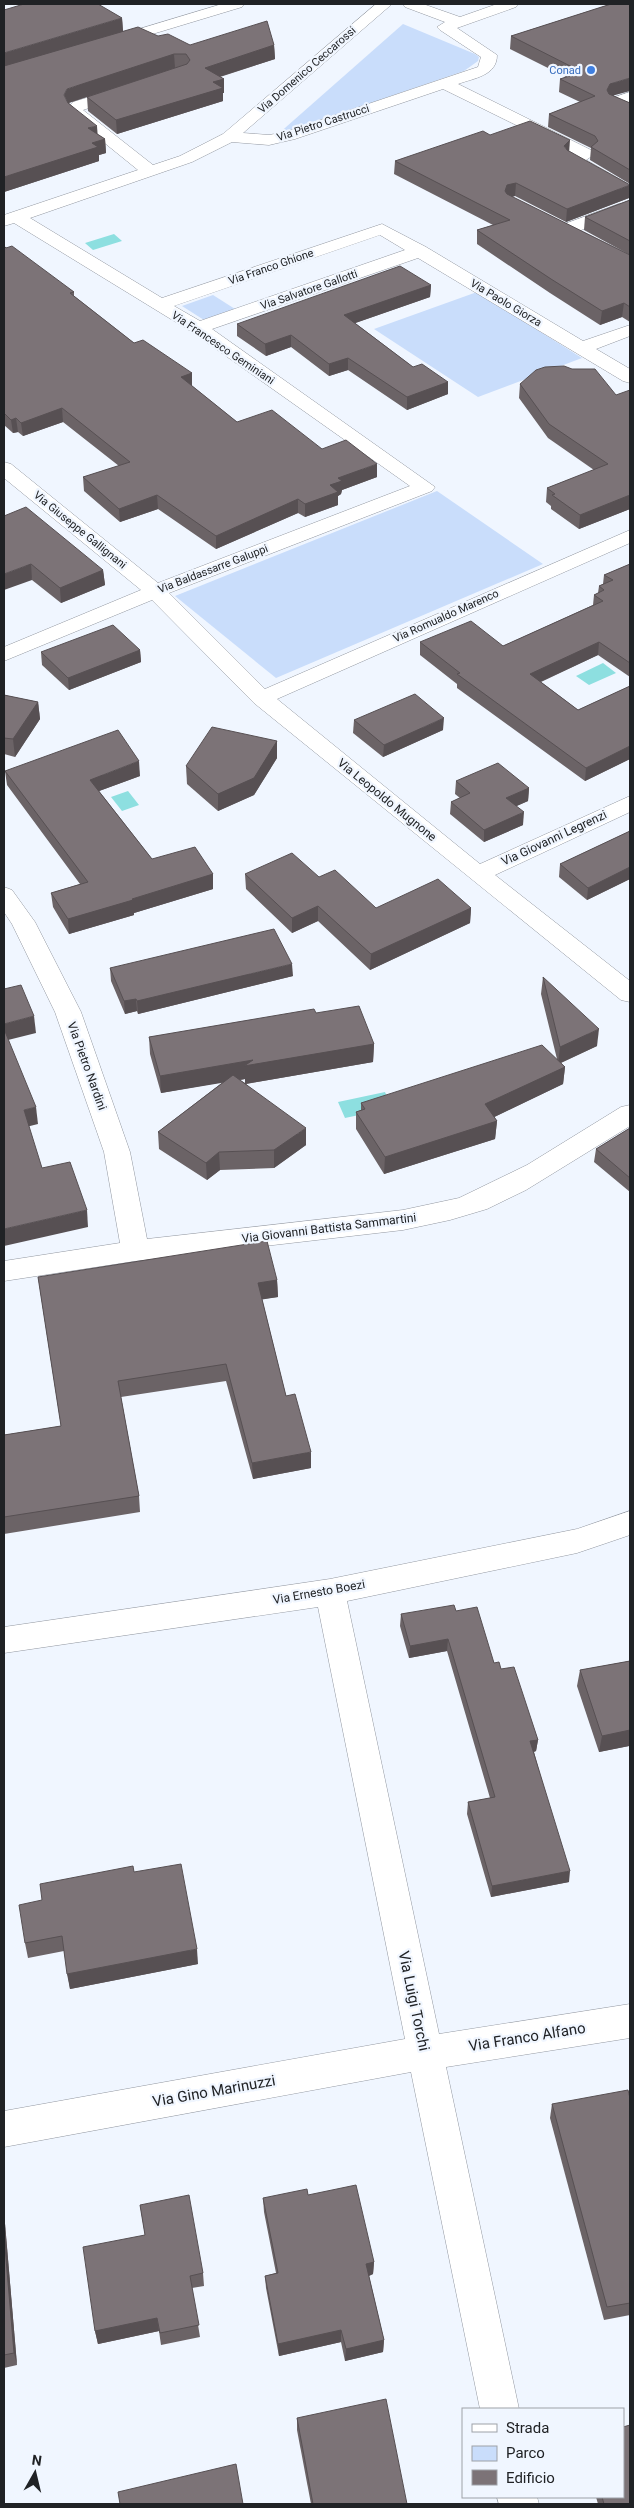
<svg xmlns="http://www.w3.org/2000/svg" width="634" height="2508" font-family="Roboto,sans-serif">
<rect width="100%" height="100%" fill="#f0f6ff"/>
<!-- green -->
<g fill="#c9ddfb">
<path d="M403,24l72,30 4,3 -1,4 -14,10 -187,64z"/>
<path d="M477,292l105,66 -104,39 -104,-68z"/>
<path d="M213,295l22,14 -31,11 -22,-14z"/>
<path d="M437,491l106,73 -267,114 -101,-82z"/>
</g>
<!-- water -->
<g fill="#8ddfe0">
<path d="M114,234l8,7 -29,9 -8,-7z"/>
<path d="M603,663l13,10 -27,12 -13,-9z"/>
<path d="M128,791l11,14 -17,6 -11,-14z"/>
<path d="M385,1092l7,16 -47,10 -7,-16z"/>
</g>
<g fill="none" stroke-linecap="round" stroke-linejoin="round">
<defs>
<g id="minor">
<path d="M222,4h22l-2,3 -126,38 -5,2 -8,-5 3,-3z"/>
<path d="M376,4h16l-149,129 26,2 16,-3 193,-65 3,-10 -41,-27 -3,-3 8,-5 -40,-15 -2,-3h20l37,13 37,-13h21l-2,3 -59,21 40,27c0,21 -23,23 -39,29l135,67 2,3 -9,6 44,25v12l-63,-35 -2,-3 8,-6 -130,-64 -148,50 -26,6 -37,-3 -40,20 -162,56 132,80 220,-74 44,23 157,94 47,-16v11l-34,13 34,20v14l-7,-2 -205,-123 -206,71 223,158 -3,4 -263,102 96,96 365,-159v13l-353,156 203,165 150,-68v16l-135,63 135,106v21l-9,-2 -367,-297 -102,-103 -148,61v-14l137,-57 -137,-112v-16l7,2 147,119 252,-97 -218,-154 -178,-109 -10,3v-11l134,-45 -68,-55 -3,-7 6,-6 49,-15 6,2 2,3 -2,3 -45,15 70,55 27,-9 43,-22zM380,235l25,15 -205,71 -26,-15z"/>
<path d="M630,92v23l-21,-10 -2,-3 2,-3z"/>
<path d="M619,204l6,1 2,4 -2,4 -54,21h-12l-3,-4 3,-4z"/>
<path d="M4,887l8,3 23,32 46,90 49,140 17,87 256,-29 56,-12 68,-33 94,-58 9,-2v21l-104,64 -39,19 -37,11 -47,10 -268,31 -131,20v-20l116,-18 -16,-91 -49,-140 -43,-88 -8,-12z"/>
<path d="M630,1511v24l-53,18 -230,48 92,433 191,-30v34l-184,29 73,342h-39l-69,-337 -407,75v-36l401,-72 -87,-432 -314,46v-26l326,-48 247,-50z"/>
<path d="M497,2497h40l2,7h-40z"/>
</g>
</defs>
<!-- minor casing -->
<use href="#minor" stroke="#9297a0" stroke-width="1"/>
<!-- minor -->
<use href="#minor" fill="#fff" fill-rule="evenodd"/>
</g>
<!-- wall -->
<g fill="#6b6366" fill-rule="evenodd">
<path d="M611,4l3,92 16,7v81l-40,-24 1,-12 -43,-21 1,-13 31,-12 -21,-10 1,-13 6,-2 -56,-28 1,-13z"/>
<path d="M122,18l1,13 35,5 32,9h84l1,14 -55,18 4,2v14h-1v8l-106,33 -29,-23 -1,-14 -18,6 28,31 8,5 1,14 -7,2v6l-95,31z"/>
<path d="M490,135l80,17 59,46 -63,24 -51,-26 -3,1 118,58v67l-8,-5 -22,8 -50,-32 -73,-49v-14l16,-5 -99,-51 1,-13z"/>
<path d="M630,200v55l-46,-25 1,-13z"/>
<path d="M4,246l70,46v4l60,47 58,30v13l45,36 85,27 55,28 -35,13 -1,4 -3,2v9l-33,12 -7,-4 -82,36 -58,-40 -38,13 -36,-31 -1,-14 36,-11 -56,-44 -40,14 -5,-4 -5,1 -9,-8z"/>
<path d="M431,285l-1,12 -75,26 58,44 35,15v12l-41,16 -59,-40 -19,6 -38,-29 -25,9 -29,-20v-12z"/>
<path d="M520,384l96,11 14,114 -51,20 -28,-20v-3l-5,-4 1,-14 47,-18 -46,-32 -29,-40z"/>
<path d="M4,516l99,54 2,15 -44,18 -29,-23z"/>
<path d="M630,564v113l-32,-22 -57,27 37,28 52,-24v73l-45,22 -128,-93v-4l-37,-29v-13l83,4 90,-41 1,-10 4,-2 1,-7 4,-2 1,-9z"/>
<path d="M140,650l1,12 -72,28 -27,-25 -1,-13z"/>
<path d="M4,695l34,7 2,17 -25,38 -11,-3z"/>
<path d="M354,720l89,10 -60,27 -30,-24z"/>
<path d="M277,741v17l-23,37 -36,16 -31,-27 -1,-18z"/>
<path d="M5,771l135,5 -41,15 53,68 61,15v15l-79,24v2l-65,19 -16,-27 -2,-14 29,-9 -73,-99z"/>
<path d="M456,781l73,7 -1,13 -12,5 7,19 -39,17 -34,-28 1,-12 9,-4 -5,-4z"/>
<path d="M630,831v48l-43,21 -28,-23 1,-13z"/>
<path d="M245,874l74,3 57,31h95l-1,15 -100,47 -52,-49 -26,12 -46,-44z"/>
<path d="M110,968l183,8 -155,38 -1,-3 -12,3 -14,-33z"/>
<path d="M543,977l54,69 -36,17 4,4 -2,17 -69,33 3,4 -2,18 -111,35 -28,-45v-17l5,-2v-7l196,-44 -16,-65z"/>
<path d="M316,1013l58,31 -1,18 -127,22 60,61 -32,23 -54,2 -13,10 -48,-31 -1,-17 65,-50 -62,11 -11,-39 -1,-17zM245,1079v4l-5,-3z"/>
<path d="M630,1128v64l-36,-30 2,-13z"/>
<path d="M38,1277l239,3 1,17 -16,2 24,97 25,72 -58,11 -27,-98 -105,16 18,99 1,16 -136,22v-99l57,-9z"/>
<path d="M456,1611l38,52 7,6 37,71 -2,11 -2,1 35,130 -78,15 -24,-83 1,-12 22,-4 -43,-147 -38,7 -9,-32 1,-12z"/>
<path d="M630,1661v87l-1,-2 -30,6 -22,-66 3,-16z"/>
<path d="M134,1872l64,92 -128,25 -6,-38 -36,7 -3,-15 17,-43z"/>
<path d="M630,2098v217l-26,5 -54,-202 2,-14z"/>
<path d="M308,2195l66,67 -1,12 -4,2 15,64 -1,12 -38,9 -4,-19 -62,14 -13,-68 -1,-12 11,-3 -12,-61 -1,-14z"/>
<path d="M140,2205l63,68 1,13 -12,2 8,49 -39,8 -2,-14 -61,13 -3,-13 50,-96z"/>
<path d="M4,2212l13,153 -13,3z"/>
<path d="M297,2418l110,86h-96l-14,-74z"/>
<path d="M596,2497h27l7,7h-32z"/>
</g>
<!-- shaded-wall -->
<g fill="#575053">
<path d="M122,18l1,14 -119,35v-14z"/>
<path d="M274,45l1,14 -69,22 -1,-13z"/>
<path d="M174,54l1,14 -107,35 -4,-8 3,-6z"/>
<path d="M630,78v13l-22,6 -1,-7 3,-6z"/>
<path d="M224,79v14h-1v8l-106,33 -1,-14 97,-38z"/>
<path d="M97,126l1,14 -10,-12z"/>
<path d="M105,139l1,14 -7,2v6l-95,31v-15l88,-34z"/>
<path d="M570,140l-1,13 -5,-7z"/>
<path d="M516,183l-1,13 -9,2 -1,-7 2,-6z"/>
<path d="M630,185l-1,13 -63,24 1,-13z"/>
<path d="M431,285l-1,12 -86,30v-12z"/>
<path d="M624,303l-2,14 -22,8 2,-14z"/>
<path d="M291,335v12l-25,9 -1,-12z"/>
<path d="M348,358v12l-19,6v-12z"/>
<path d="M192,373v13l-11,-9z"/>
<path d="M448,382v12l-41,16v-13z"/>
<path d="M62,408l1,14 -40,14 -2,-13z"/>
<path d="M16,418l2,14 -5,1 -2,-13z"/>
<path d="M377,464v13l-35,13 -1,4 -3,2v9l-33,12v-13l25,-19 8,-7z"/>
<path d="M157,495l1,14 -38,13 -1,-13z"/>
<path d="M630,495v14l-51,20 1,-14z"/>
<path d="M298,499v14l-82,36v-13z"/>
<path d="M31,564l1,16 -28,10v-16z"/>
<path d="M103,570l2,15 -44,18 -1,-15z"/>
<path d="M599,642l-1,13 -69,32 1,-13z"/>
<path d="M140,650l1,12 -72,28 -1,-12z"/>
<path d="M38,702l2,17 -25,38 -2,-18z"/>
<path d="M444,718l-1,12 -60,27 1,-12z"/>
<path d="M277,741v17l-23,37 -36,16v-17z"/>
<path d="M630,746v13l-45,22 1,-13z"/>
<path d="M139,761l1,15 -49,18 -1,-14z"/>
<path d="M529,788l-1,13 -22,10v-13z"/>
<path d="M524,812l-1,13 -39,17v-12z"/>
<path d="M630,867v12l-43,21 1,-12z"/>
<path d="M213,874v15l-79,24v2l-65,19 -1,-15z"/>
<path d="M318,906v15l-26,12v-15z"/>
<path d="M471,908l-1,15 -100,47 1,-16z"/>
<path d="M292,964l1,12 -155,38 -1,-13z"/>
<path d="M136,999l1,12 -12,3 -1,-13z"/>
<path d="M34,1016l2,17 -32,8v-17z"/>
<path d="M599,1029l-2,17 -39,18 2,-17z"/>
<path d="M374,1044l-1,18 -128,22v-5l-84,14 -1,-17 93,-16z"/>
<path d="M565,1067l-2,17 -79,38 1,-18z"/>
<path d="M36,1107l2,17 -12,3 -2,-17z"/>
<path d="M497,1121l-2,18 -111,35 1,-17z"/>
<path d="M306,1128v17l-32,23v-18z"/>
<path d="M219,1152l1,18 -13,10 -1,-17z"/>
<path d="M87,1210l1,17 -84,19v-17z"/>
<path d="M277,1280l1,17 -19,3 -1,-17z"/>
<path d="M311,1452v16l-58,11 -1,-16z"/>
<path d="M448,1639l-1,12 -38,7 1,-12z"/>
<path d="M630,1730l-1,16 -30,6 3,-16z"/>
<path d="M538,1740l-2,11 -7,2 1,-12z"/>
<path d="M570,1871l-1,11 -78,15 1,-11z"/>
<path d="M197,1949l1,15 -128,25 -3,-15z"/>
<path d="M4,2212l13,153 -3,-12 -10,-118z"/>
<path d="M374,2262l-1,12 -7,3v-13z"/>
<path d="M157,2318l2,13 -61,13 -3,-13z"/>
<path d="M341,2330v12l-62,14 -1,-12z"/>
<path d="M384,2340l-1,12 -38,9 1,-12z"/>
</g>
<!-- building -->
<g fill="#7c7377" stroke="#575053">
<path d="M24,4h74l24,14 -118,35v-43z"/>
<path d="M611,4h19v74l-20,6 -3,6 2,4 21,9v67l-39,-23 7,-6 -3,-5 -46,-22 46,-18 -35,-17 22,-7 -71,-36z"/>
<path d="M267,21l7,24 -69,23 19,11 -11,3 10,6 -107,32 -29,-23 100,-33 3,-4 -4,-6h-12l-107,35 -3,6 4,8 29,23 -9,2 17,11 -13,4 6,4 -94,30v-111l134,-39 20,9 10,-2 22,11z"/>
<path d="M530,121l40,19 -6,6 3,4 63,35 -63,24 -51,-26 -9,2 -2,6 2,3 123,61v52l-6,-4 -22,8 -51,-32 -74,-49 33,-10 -115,-59 88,-30 7,4z"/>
<path d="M630,200v41l-45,-24z"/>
<path d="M4,246l2,2 6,-2 62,46 -4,1 64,50 9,-3 49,33 -11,4 56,45 35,-12 50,39 24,-9 31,24 -39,14 4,3 -12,4 8,7 -33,12 -7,-5 -82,37 -59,-41 -38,14 -36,-32 47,-15 -68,-54 -41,15 -5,-5 -5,2 -7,-7z"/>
<path d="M400,266l31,19 -87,30 69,52 9,-3 26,18 -41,15 -59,-39 -19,6 -38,-29 -26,9 -28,-20z"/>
<path d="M564,366l8,3h23l21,26 14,-5v105l-50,20 -28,-20 3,-1 -8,-6 61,-24 -59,-40 -29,-40 16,-14 9,-3z"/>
<path d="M26,507l77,63 -43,18 -29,-24 -27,10v-58z"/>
<path d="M630,564v99l-31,-21 -69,32 48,36 52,-24v60l-44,22 -129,-94 3,-1 -40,-31 51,-21 32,25 100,-45 -9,-6 10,-5 -5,-4 14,-6 -9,-5z"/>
<path d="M113,625l27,25 -72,28 -27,-26z"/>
<path d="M415,694l29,24 -60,27 -30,-25z"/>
<path d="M4,695l34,7 -25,37 -9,-1z"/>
<path d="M212,727l65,14 -23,37 -36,16 -32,-28z"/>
<path d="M118,730l21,31 -49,19 62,79 43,-12 18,27 -81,25 1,1 -65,19 -17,-26 37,-11 -83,-111z"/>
<path d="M498,763l31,25 -23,10 18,14 -40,18 -33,-28 19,-9 -14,-12z"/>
<path d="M630,831v36l-42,21 -28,-24z"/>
<path d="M292,853l27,24 16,-7 41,38 62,-29 33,29 -100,46 -53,-48 -26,12 -47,-44z"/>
<path d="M274,929l18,35 -155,37 -1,-2 -12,2 -14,-33z"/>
<path d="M543,977l56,52 -39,18z"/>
<path d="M21,985l13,31 -30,8v-35z"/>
<path d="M359,1006l15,38 -130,22 9,-6 -93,16 -11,-39 165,-28 2,4z"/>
<path d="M4,1029l32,78 -12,3 18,58 28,-6 17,48 -83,19z"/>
<path d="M542,1045l23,22 -80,37 12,17 -112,36 -29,-45 9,-3 -4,-6z"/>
<path d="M233,1075l73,53 -32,22 -55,2 -13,11 -48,-31z"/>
<path d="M630,1128v50l-34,-29z"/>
<path d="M267,1241l10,39 -19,3 28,113 9,-2 16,58 -59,11 -26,-99 -108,17 21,115 -135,21v-82l57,-9 -23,-149z"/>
<path d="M454,1605l2,6 21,-4 17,56 5,-1 2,7 13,-2 24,73 -8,1 40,130 -78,15 -24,-84 27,-5 -47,-158 -38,7 -9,-32z"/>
<path d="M630,1661v69l-28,6 -22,-66z"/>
<path d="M181,1864l16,85 -130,25 -5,-38 -37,7 -6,-38 23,-5 -2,-16 93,-18 1,6z"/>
<path d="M628,2090l2,8v205l-23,4 -55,-203z"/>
<path d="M356,2185l18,77 -8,2 18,76 -38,9 -5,-19 -63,14 -13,-68 13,-3 -15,-75 44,-9 1,6z"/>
<path d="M189,2195l14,78 -13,3 9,49 -39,8 -3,-15 -62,13 -12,-84 62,-12 -5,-30z"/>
<path d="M4,2235l10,118 -10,2z"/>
<path d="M386,2399l21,105h-94l-16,-86z"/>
<path d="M630,2425v79h-26l-2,-7h21v-70z"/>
<path d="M236,2464l7,40h-123l-2,-12z"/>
</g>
<!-- markers -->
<circle fill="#3f7fe0" stroke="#f0f6ff" stroke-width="2" cx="591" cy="70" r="5"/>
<g text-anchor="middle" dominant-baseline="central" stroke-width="4.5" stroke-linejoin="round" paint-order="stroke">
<!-- far-street labels -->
<g font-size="11" fill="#202225" stroke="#f0f6ff">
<text transform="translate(307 70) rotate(-41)">Via Domenico Ceccarossi</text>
<text transform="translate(323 123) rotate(-18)">Via Pietro Castrucci</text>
<text transform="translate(271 267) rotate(-19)">Via Franco Ghione</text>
<text transform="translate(309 290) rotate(-19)">Via Salvatore Gallotti</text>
<text transform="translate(506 303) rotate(31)">Via Paolo Giorza</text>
<text transform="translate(223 348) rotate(34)">Via Francesco Geminiani</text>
<text transform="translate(80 530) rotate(39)">Via Giuseppe Gallignani</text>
<text transform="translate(213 569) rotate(-21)">Via Baldassarre Galuppi</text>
<text transform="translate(446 616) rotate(-24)">Via Romualdo Marenco</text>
</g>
<!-- far-shop labels -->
<g font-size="11" fill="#366cbe" stroke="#f0f6ff" text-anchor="end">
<text x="581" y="70">Conad</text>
</g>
<!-- street labels -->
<g font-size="12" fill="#202225" stroke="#f0f6ff">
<text transform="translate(387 800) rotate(39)">Via Leopoldo Mugnone</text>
<text transform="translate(554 838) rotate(-25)">Via Giovanni Legrenzi</text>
<text transform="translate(87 1066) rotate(70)">Via Pietro Nardini</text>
<text transform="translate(329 1228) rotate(-7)">Via Giovanni Battista Sammartini</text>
<text transform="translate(319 1592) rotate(-10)">Via Ernesto Boezi</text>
</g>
<!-- near-street labels -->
<g font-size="15" fill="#202225" stroke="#f0f6ff">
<text transform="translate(414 2001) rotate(78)">Via Luigi Torchi</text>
<text transform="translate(527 2037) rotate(-9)">Via Franco Alfano</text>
<text transform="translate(214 2091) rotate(-10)">Via Gino Marinuzzi</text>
</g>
</g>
<!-- border -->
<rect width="634" height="2508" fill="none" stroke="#202225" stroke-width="10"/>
<!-- legend -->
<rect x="462" y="2408" width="162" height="90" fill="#f0f6ff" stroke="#9da1a8"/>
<rect x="472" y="2424" width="25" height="8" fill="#ffffff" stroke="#9da1a8"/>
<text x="506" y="2433" font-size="15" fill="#202225">Strada</text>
<rect x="472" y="2446" width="25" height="15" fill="#c9ddfb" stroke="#9da1a8"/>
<text x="506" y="2458" font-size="15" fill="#202225">Parco</text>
<rect x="472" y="2470" width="25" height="15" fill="#7c7377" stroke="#9da1a8"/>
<text x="506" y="2483" font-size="15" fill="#202225">Edificio</text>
<!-- north arrow -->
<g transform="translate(35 2473) rotate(8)" stroke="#f0f6ff" stroke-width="4" paint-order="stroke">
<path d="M0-4L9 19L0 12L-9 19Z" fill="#202225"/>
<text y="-8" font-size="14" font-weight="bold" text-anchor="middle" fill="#202225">N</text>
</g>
</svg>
